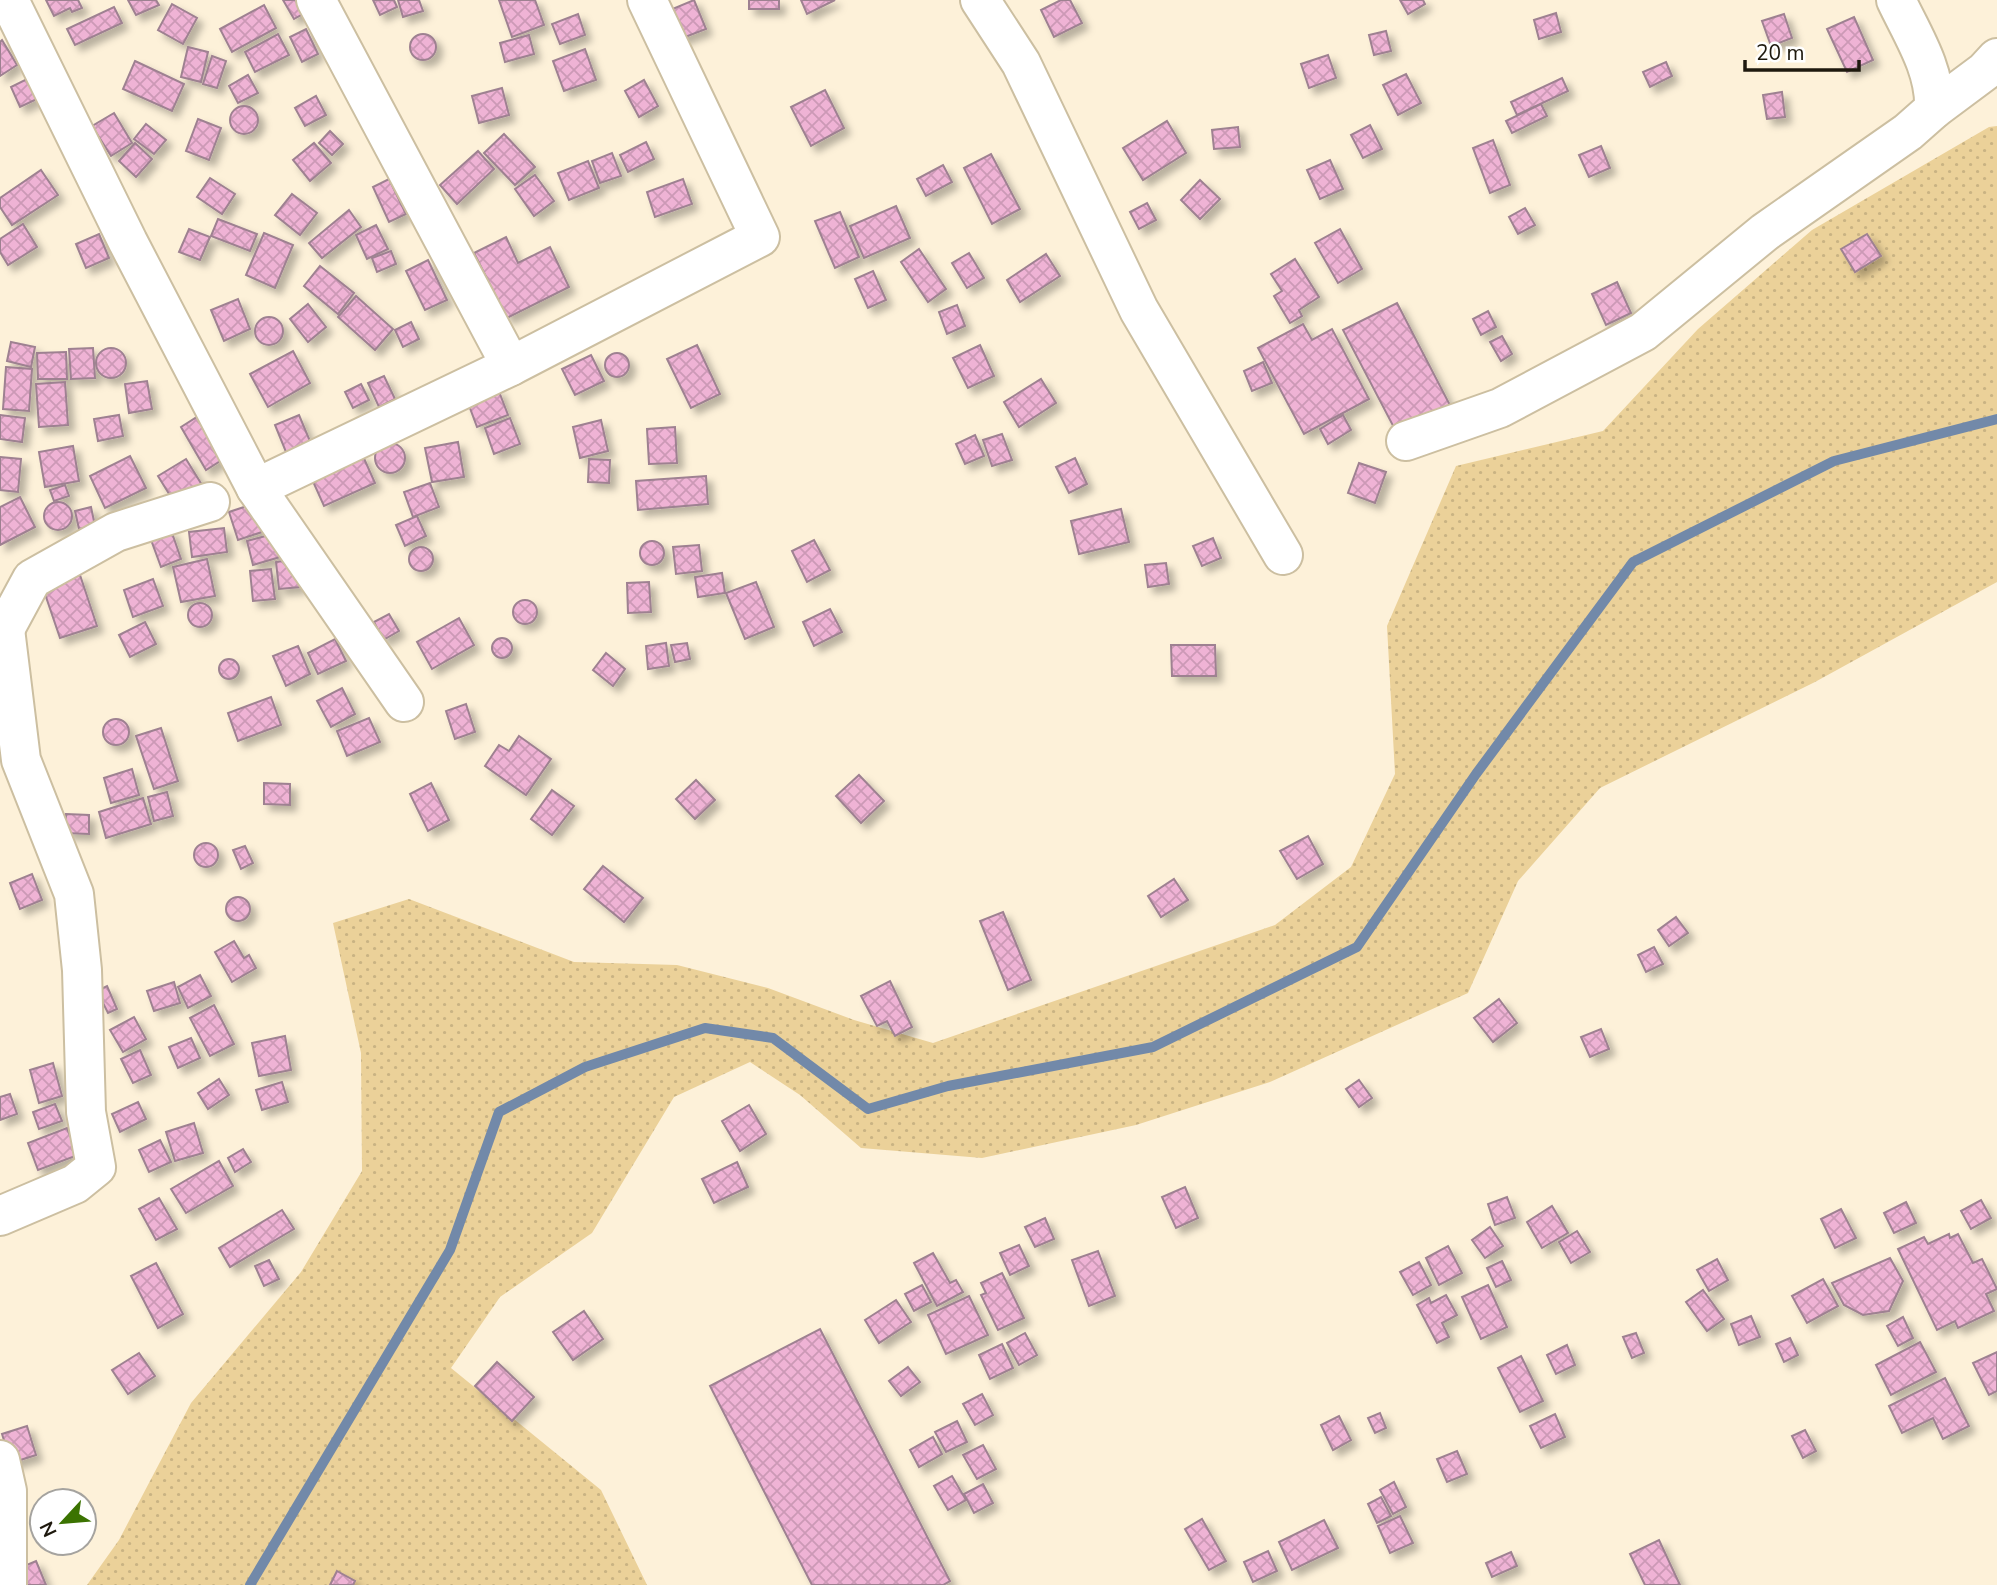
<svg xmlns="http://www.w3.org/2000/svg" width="1997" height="1585" font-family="'Nunito Sans',sans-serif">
<defs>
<pattern id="grass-dots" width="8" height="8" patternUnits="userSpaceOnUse" patternTransform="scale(1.75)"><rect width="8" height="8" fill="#ebd199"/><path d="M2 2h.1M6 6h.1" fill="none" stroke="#c9b383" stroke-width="1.8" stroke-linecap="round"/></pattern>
<pattern id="building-cross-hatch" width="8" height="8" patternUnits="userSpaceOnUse" patternTransform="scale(1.75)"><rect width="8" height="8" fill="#efb3d5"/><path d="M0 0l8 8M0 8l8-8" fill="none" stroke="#cc99b6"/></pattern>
<filter id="shadow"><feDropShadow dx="6" dy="6" stdDeviation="3.5" flood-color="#0004"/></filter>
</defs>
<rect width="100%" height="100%" fill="#fdf1d9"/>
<!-- grass -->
<path fill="url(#grass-dots)" d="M1997,126v456l-182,100 -215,106 -82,93 -50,112 -198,89 -134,43 -154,33 -121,-10 -61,-53 -50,-33 -76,35 -82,136 -92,64 -49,71 150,122 46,95h-560l32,-45 72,-137 110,-131 61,-101 -1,-118 -28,-130 76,-24 165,63 103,3 91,23 86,32 79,23 342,-118 76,-58 44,-93 -8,-148 69,-160 147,-35 95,-102 114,-99 177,-103z"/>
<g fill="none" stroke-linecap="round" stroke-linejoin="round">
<!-- stream -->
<path stroke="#7289a9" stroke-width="10" d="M250,1585l200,-335 49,-138 86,-45 120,-39 68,10 95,71 80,-23 205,-39 204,-100 119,-173 157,-212 201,-101 163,-42"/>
</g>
<!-- building -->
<g fill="url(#building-cross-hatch)" stroke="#9e8191" stroke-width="2" filter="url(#shadow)">
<path d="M46,0h32l4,8 -10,4 -2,-4 -16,8z"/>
<path d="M128,0h28l3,5 -23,10z"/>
<path d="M283,0h19l6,11 -14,8z"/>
<path d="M373,0h21l3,7 -17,8z"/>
<path d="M398,0h21l4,11 -20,6z"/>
<path d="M499,0h36l9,25 -32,12z"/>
<path d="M694,0l12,29 -26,10 -10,-29z"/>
<rect x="749" y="0" width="30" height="9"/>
<path d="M801,0h34l-28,14z"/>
<path d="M1061,0h9l12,23 -28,14 -13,-27z"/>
<path d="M1400,0h23l2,4 -17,10z"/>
<path d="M172,4l25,14 -14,26 -25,-14z"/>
<path d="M264,5l12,23 -44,24 -12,-23z"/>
<path d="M114,7l8,16 -47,22 -8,-16z"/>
<path d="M1556,13l5,19 -22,7 -5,-19z"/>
<path d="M578,14l7,21 -25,9 -8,-20z"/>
<path d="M1784,14l8,24 -21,8 -9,-25z"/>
<path d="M1854,17l19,43 -26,12 -20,-43z"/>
<path d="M306,29l12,25 -16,8 -12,-25z"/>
<path d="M1386,31l5,20 -17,4 -5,-20z"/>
<circle cx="423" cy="47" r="13"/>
<path d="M278,34l11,21 -34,17 -10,-20z"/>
<path d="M529,35l5,19 -29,8 -5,-19z"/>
<path d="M2,40l15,25 -17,11v-34z"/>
<path d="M188,47l20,5 -7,30 -20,-5z"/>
<path d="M585,49l11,31 -32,11 -11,-30z"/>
<path d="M1328,55l8,23 -27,10 -8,-24z"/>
<path d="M212,56l14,5 -9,27 -14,-4z"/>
<path d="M135,61l49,23 -12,27 -49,-22z"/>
<path d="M1666,62l6,14 -22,11 -7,-15z"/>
<path d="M1406,74l15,29 -23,12 -15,-30z"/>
<path d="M248,75l10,18 -20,10 -9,-17z"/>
<path d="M1562,78l6,13 -51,24 -6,-13z"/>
<path d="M27,79l10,20 -17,8 -9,-20z"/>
<path d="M644,80l14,26 -19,11 -14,-26z"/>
<path d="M502,88l7,27 -30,8 -7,-27z"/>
<path d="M825,90l19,38 -33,18 -20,-39z"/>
<path d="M1782,92l3,25 -18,2 -4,-24z"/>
<path d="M316,96l10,19 -21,11 -10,-18z"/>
<path d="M1541,104l6,12 -35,17 -6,-12z"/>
<circle cx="244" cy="120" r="14"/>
<path d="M114,113l18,30 -21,13 -19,-30z"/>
<path d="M198,119l23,9 -12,32 -23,-9z"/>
<path d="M1167,121l19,32 -43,27 -20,-32z"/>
<path d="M146,124l20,16 -12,14 -20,-15z"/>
<path d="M1370,125l12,24 -19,9 -12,-23z"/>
<path d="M1238,127l2,20 -26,2 -2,-19z"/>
<path d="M330,131l13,13 -11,11 -13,-12z"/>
<path d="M504,134l31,33 -20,18 -31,-32z"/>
<path d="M1493,140l17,45 -20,8 -17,-45z"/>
<path d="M646,142l8,17 -26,13 -8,-17z"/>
<path d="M135,143l17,16 -16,18 -17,-16z"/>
<path d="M314,143l17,20 -21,18 -17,-21z"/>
<path d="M1601,146l9,22 -21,9 -10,-22z"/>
<path d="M478,151l16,18 -37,35 -17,-19z"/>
<path d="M612,153l9,23 -21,7 -8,-22z"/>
<path d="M991,154l29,55 -28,15 -28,-56z"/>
<path d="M1330,160l13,29 -23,10 -13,-29z"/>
<path d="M588,161l11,27 -30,12 -11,-27z"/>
<path d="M943,165l9,17 -26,14 -9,-17z"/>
<path d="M41,170l17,25 -46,30 -12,-18v-9z"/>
<path d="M535,175l19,26 -20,15 -19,-27z"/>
<path d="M210,178l25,16 -13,20 -25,-17z"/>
<path d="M389,179l17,35 -17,8 -16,-35z"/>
<path d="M683,179l9,25 -37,13 -8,-25z"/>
<path d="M1200,180l20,19 -20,20 -19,-19z"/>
<path d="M292,194l25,19 -17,22 -25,-20z"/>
<path d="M1147,203l9,17 -17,9 -9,-17z"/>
<path d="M896,206l14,32 -46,20 -14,-32z"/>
<path d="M1525,208l10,17 -17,9 -9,-17z"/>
<path d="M349,210l12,17 -39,31 -13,-15z"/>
<path d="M840,212l19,45 -24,11 -20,-47z"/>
<path d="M218,219l39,15 -7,17 -39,-15z"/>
<path d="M23,224l14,23 -29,18 -8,-13v-13z"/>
<path d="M376,225l12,24 -21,10 -11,-24z"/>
<path d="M189,229l21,8 -10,23 -21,-8z"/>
<path d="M1340,229l22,40 -24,14 -23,-40z"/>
<path d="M264,233l29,12 -18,43 -29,-13z"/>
<path d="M99,234l10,24 -23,10 -10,-24z"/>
<path d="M1867,234l14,22 -26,16 -14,-23z"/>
<path d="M506,237l12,26 32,-16 19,40 -62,31 -33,-65z"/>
<path d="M919,249l27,40 -18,13 -27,-40z"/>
<path d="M391,251l5,13 -19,8 -5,-14z"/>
<path d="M969,253l15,25 -17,10 -15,-25z"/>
<path d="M1046,254l14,22 -40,26 -13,-22z"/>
<path d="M1295,259l24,38 -20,13 3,6 -12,7 -16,-27 8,-5 -11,-17z"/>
<path d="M428,260l19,40 -22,10 -19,-39z"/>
<path d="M320,266l34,27 -16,21 -34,-28z"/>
<path d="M873,271l13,29 -18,8 -13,-29z"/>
<path d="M1617,282l14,31 -25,12 -14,-31z"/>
<path d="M356,296l37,33 -18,21 -37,-33z"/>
<path d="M238,299l12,30 -26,12 -13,-31z"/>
<path d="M1397,303l57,110 -53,28 -58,-111z"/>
<path d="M308,304l18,23 -18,15 -18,-23z"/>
<path d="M957,305l8,21 -18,8 -8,-22z"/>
<path d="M1488,311l8,16 -15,8 -8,-16z"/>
<circle cx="269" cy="331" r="14"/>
<path d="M411,322l8,17 -16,8 -8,-17z"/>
<path d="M1303,324l9,16 20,-11 37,70 -65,35 -46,-86z"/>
<path d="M1502,336l10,18 -11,7 -11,-19z"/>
<path d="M11,342l24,5 -4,20 -24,-6z"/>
<path d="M697,345l23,49 -29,14 -24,-49z"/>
<path d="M980,345l14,31 -26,12 -15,-30z"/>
<path d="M93,348l2,30 -24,1 -2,-30z"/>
<circle cx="111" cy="363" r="15"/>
<path d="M293,351l17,32 -42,24 -18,-33z"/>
<path d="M66,352l1,27h-29l-1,-26z"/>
<circle cx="617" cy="365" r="12"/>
<path d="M591,355l13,26 -29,14 -13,-26z"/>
<path d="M1263,362l9,21 -20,8 -8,-20z"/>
<path d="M6,367l26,2 -3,42 -26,-2z"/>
<path d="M384,376l11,23 -16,8 -11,-24z"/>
<path d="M1041,379l15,24 -37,24 -15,-25z"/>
<path d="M147,381l5,28 -23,4 -4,-29z"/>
<path d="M65,382l3,43 -29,2 -3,-43z"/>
<path d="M361,384l8,16 -16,8 -8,-16z"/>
<path d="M498,389l10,26 -31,12 -10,-27z"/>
<path d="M0,415l25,3 -3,24 -22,-3z"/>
<path d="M119,415l4,21 -25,5 -4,-22z"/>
<path d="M200,415l25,43 -19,12 -25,-43z"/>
<path d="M299,415l13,31 -24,11 -13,-32z"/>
<path d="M1343,415l8,15 -23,14 -8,-15z"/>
<path d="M510,418l10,26 -26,10 -9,-26z"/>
<path d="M601,420l7,31 -28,7 -7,-31z"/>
<path d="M675,427l2,36 -28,1 -2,-35z"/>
<path d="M1002,434l10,26 -20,6 -9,-26z"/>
<path d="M975,435l9,21 -19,8 -9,-20z"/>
<path d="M458,442l6,35 -32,5 -7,-34z"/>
<circle cx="390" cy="458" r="15"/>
<path d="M73,446l6,35 -34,6 -6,-35z"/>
<path d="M362,454l13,29 -51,23 -13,-29z"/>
<path d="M130,456l16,32 -41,20 -15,-32z"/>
<path d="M0,457l21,2 -3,33 -18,-2z"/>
<path d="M1075,458l12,26 -18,9 -13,-26z"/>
<path d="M186,459l16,26 -28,17 -16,-26z"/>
<path d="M589,459l21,1 -1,23 -21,-1z"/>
<path d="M1359,463l27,9 -11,31 -27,-10z"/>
<path d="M706,476l2,28 -70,6 -2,-29z"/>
<path d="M430,483l9,24 -26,10 -9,-25z"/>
<path d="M65,485l4,11 -15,5 -4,-11z"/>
<path d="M20,497l15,30 -35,18v-38z"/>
<circle cx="58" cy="516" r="14"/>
<path d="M253,504l9,28 -24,8 -9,-28z"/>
<path d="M91,507l4,19 -16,3 -4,-18z"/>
<path d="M1121,509l8,33 -50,12 -8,-33z"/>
<path d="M417,516l9,20 -21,10 -9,-21z"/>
<path d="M224,528l3,24 -35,5 -3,-25z"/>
<path d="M171,530l10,29 -20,8 -11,-30z"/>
<path d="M273,534l7,23 -27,8 -6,-24z"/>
<path d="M1213,538l8,20 -19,8 -9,-20z"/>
<path d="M814,540l16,30 -23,12 -15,-31z"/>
<circle cx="652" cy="553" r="12"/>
<path d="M699,545l3,26 -26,3 -3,-27z"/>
<circle cx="421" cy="559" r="12"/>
<path d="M207,559l8,37 -34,6 -8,-35z"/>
<path d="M298,559l3,28 -22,2 -3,-27z"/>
<path d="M1166,563l3,21 -21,3 -3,-22z"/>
<path d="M271,569l4,30 -22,2 -3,-30z"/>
<path d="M722,573l3,20 -27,4 -3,-20z"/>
<path d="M80,575l17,51 -37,12 -17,-50z"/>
<path d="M153,579l10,27 -30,11 -9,-27z"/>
<path d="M649,582l2,30 -23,1 -1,-30z"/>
<path d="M756,582l18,45 -29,12 -19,-46z"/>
<circle cx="525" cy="612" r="12"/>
<circle cx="200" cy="615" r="12"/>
<path d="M830,609l12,23 -28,14 -11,-24z"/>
<path d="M389,614l10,17 -16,9 -9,-18z"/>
<path d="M459,618l15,27 -42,24 -15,-27z"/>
<path d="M145,622l11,22 -26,13 -11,-22z"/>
<circle cx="502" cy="648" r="10"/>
<path d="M335,639l11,22 -28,13 -10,-21z"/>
<path d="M666,643l3,23 -21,3 -2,-23z"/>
<path d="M687,643l3,16 -15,3 -4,-17z"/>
<path d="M1171,645h44l1,31h-44z"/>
<path d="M298,646l12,28 -24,12 -13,-30z"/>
<path d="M606,653l19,16 -12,17 -20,-16z"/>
<circle cx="229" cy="669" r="10"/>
<path d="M342,688l13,26 -24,13 -14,-26z"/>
<path d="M271,697l10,28 -43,16 -10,-28z"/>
<path d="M466,704l9,28 -20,7 -9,-28z"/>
<path d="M369,718l11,24 -33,14 -10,-25z"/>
<circle cx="116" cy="732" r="13"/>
<path d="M161,728l17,53 -24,8 -18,-53z"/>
<path d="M519,736l32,23 -25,36 -41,-29 14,-21 10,6z"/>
<path d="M132,769l7,26 -28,8 -7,-25z"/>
<path d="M859,775l25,26 -23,22 -25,-27z"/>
<path d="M696,780l19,20 -20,19 -19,-20z"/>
<path d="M264,783l26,1v21l-26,-1z"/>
<path d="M431,783l18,37 -21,11 -18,-37z"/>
<path d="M552,790l22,16 -22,29 -21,-16z"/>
<path d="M167,792l6,24 -19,5 -6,-24z"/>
<path d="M143,798l8,26 -45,14 -7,-26z"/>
<path d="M66,814l23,1v19l-24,-1z"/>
<path d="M1308,836l15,28 -26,15 -17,-28z"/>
<circle cx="206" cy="855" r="12"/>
<path d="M245,846l8,17 -12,6 -8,-19z"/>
<path d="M603,866l40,32 -19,24 -40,-33z"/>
<path d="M32,874l10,26 -22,9 -10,-26z"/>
<path d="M1174,879l14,21 -27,17 -13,-21z"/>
<circle cx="238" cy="909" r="12"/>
<path d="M1003,912l28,68 -23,10 -28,-69z"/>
<path d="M1676,917l12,16 -19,13 -11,-16z"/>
<path d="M234,941l10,17 5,-3 7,13 -24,14 -17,-30z"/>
<path d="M1654,947l9,17 -17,8 -8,-17z"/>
<path d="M200,975l11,21 -23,12 -10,-21z"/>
<path d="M890,981l22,46 -17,9 -8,-15 -10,5 -16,-30z"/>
<path d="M174,982l6,21 -26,8 -7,-20z"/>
<path d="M107,986l10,23 -9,4 -11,-22z"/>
<path d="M1499,999l18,24 -24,19 -19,-24z"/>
<path d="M214,1005l20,39 -24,12 -20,-38z"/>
<path d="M134,1017l12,22 -23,13 -13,-22z"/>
<path d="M1601,1029l8,20 -19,8 -9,-20z"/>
<path d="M285,1036l6,34 -32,6 -7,-33z"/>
<path d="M191,1038l9,20 -22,10 -9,-21z"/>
<path d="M140,1050l11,25 -18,8 -12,-24z"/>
<path d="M53,1063l9,33 -23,7 -9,-33z"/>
<path d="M219,1079l10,16 -21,14 -10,-16z"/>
<path d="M1359,1080l13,18 -13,9 -13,-18z"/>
<path d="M282,1082l6,20 -26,8 -6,-20z"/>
<path d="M10,1094l7,20 -17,6v-23z"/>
<path d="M138,1102l8,17 -26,13 -8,-18z"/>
<path d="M55,1104l7,17 -23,8 -6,-17z"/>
<path d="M749,1105l17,29 -26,17 -18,-30z"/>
<path d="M194,1123l9,30 -28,8 -9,-29z"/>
<path d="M67,1128l11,27 -40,15 -10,-27z"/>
<path d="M160,1140l11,22 -22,10 -10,-22z"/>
<path d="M243,1149l8,13 -16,10 -7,-14z"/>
<path d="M219,1161l14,25 -47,27 -15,-24z"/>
<path d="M737,1162l11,25 -34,16 -12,-24z"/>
<path d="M1185,1187l13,31 -22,10 -14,-31z"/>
<path d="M1507,1197l8,21 -20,7 -7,-21z"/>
<path d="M159,1198l18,31 -21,11 -17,-31z"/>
<path d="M1981,1200l10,18 -20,11 -10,-18z"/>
<path d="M1906,1202l10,21 -22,10 -10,-20z"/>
<path d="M1552,1206l16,27 -26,15 -15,-26z"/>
<path d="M1841,1209l15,29 -21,10 -14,-29z"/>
<path d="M282,1210l12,19 -64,38 -11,-19z"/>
<path d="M1045,1218l9,21 -19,8 -10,-20z"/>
<path d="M1490,1227l13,19 -18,12 -13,-18z"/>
<path d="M1577,1231l13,21 -19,11 -12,-21z"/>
<path d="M1949,1234l1,4 8,-4 15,29 9,-4 15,30 -11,5 8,17 -36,17 -3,-7 -18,9 -39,-81 26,-12 4,7z"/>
<path d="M1019,1245l10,21 -19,9 -10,-22z"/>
<path d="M1448,1246l14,27 -23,12 -13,-27z"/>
<path d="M1098,1251l17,45 -26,10 -17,-46z"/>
<path d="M933,1253l17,30 6,-3 7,12 -26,14 -23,-43z"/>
<path d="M1890,1258l13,23 -14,30 -26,4 -19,-10 -12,-22z"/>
<path d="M1717,1259l11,21 -19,11 -12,-21z"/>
<path d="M269,1260l10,19 -15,7 -9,-20z"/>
<path d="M1502,1261l9,19 -15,7 -9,-19z"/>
<path d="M1419,1262l12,23 -18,10 -13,-23z"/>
<path d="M156,1263l27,51 -25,14 -27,-52z"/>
<path d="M1002,1273l22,45 -26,12 -17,-35 5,-2 -5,-10z"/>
<path d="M1823,1279l15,27 -31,17 -15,-27z"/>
<path d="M922,1285l9,17 -17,9 -9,-17z"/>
<path d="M1488,1285l19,42 -26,12 -19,-42z"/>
<path d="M1703,1290l21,29 -17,12 -21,-29z"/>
<path d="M1446,1295l11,20 -15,8 7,14 -12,6 -20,-38 12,-7 2,5z"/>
<path d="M969,1296l19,39 -42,19 -18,-39z"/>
<path d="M896,1300l15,22 -32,21 -14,-23z"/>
<path d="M584,1311l19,28 -30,21 -20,-28z"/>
<path d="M1751,1316l9,21 -21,8 -8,-21z"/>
<path d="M1903,1317l10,21 -15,8 -11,-20z"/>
<path d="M820,1329l130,252 -7,4h-131l-102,-199z"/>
<path d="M1025,1333l12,22 -18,10 -12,-22z"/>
<path d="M1636,1333l8,20 -12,5 -9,-21z"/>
<path d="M1790,1338l8,17 -14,7 -8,-18z"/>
<path d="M1920,1342l16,30 -45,23 -15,-30z"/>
<path d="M1002,1344l11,24 -23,11 -11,-24z"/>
<path d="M1567,1345l8,20 -19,9 -9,-19z"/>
<path d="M1997,1352v39l-8,4 -16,-32z"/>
<path d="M139,1353l16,23 -27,18 -16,-24z"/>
<path d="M1521,1356l22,45 -23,11 -22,-44z"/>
<path d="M497,1362l37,35 -22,24 -37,-35z"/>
<path d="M908,1367l12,15 -19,14 -12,-15z"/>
<path d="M1945,1378l24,48 -26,13 -10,-21 -31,15 -13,-27z"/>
<path d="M982,1394l11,21 -18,10 -12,-21z"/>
<path d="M1380,1413l6,15 -11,5 -7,-15z"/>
<path d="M1555,1414l10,23 -24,11 -11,-22z"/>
<path d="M1339,1416l12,24 -18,10 -12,-25z"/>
<path d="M957,1421l10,21 -21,10 -11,-20z"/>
<path d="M27,1426l9,29 -25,8 -9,-29z"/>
<path d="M1805,1430l11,21 -13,7 -11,-22z"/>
<path d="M933,1437l9,17 -23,13 -9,-17z"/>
<path d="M983,1445l13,24 -19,10 -14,-24z"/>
<path d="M1457,1451l10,23 -20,8 -10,-23z"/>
<path d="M952,1476l14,24 -18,10 -14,-24z"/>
<path d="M1394,1482l12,25 -13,7 -13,-24z"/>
<path d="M983,1484l10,19 -19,10 -10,-19z"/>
<path d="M1381,1497l10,19 -14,7 -9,-19z"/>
<path d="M1400,1516l13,27 -23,10 -12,-27z"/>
<path d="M1202,1519l24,42 -17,9 -24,-41z"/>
<path d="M1324,1520l14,28 -46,22 -13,-28z"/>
<path d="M1659,1540l21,45h-35l-15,-31z"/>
<path d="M1268,1551l9,20 -24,11 -9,-20z"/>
<path d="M1511,1552l6,14 -25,11 -6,-14z"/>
<path d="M36,1561l10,24h-30l-6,-13z"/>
<path d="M337,1571l18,10 -2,4h-23z"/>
</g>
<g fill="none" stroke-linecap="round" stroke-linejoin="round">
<defs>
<g id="minor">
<path d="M9,0l119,242 128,246 148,214"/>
<path d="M316,0l195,366"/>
<path d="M980,0l41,63 118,247 144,245"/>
<path d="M1934,109l51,-38 12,-13"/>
<path d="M1406,441l94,-33 143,-76 122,-100 143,-100 26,-23c2,-39 -22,-75 -38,-109"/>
<path d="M256,488l255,-122 249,-129 -113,-237"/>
<path d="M0,619l5,10 16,131 53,134 8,76 4,142 10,55 -21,17 -75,32"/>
<path d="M0,631l5,-2 27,-50 84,-47 94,-30"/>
<path d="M0,1460l7,31v94"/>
</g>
</defs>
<!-- minor casing -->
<use href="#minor" stroke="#ccbfa1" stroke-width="42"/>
<!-- minor -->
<use href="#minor" stroke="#fff" stroke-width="38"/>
</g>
<!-- north arrow -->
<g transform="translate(63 1522) rotate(244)"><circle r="33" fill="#ffffff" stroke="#a5a39f" stroke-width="2"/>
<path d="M0-5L12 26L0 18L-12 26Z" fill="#3b7301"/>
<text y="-10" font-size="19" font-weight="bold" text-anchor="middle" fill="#1e190e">N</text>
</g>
<!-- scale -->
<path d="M1745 60v10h114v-10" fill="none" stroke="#1e190e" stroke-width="3.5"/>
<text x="1756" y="60" font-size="21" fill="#1e190e" stroke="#ffffff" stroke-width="5" paint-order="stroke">20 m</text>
</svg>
